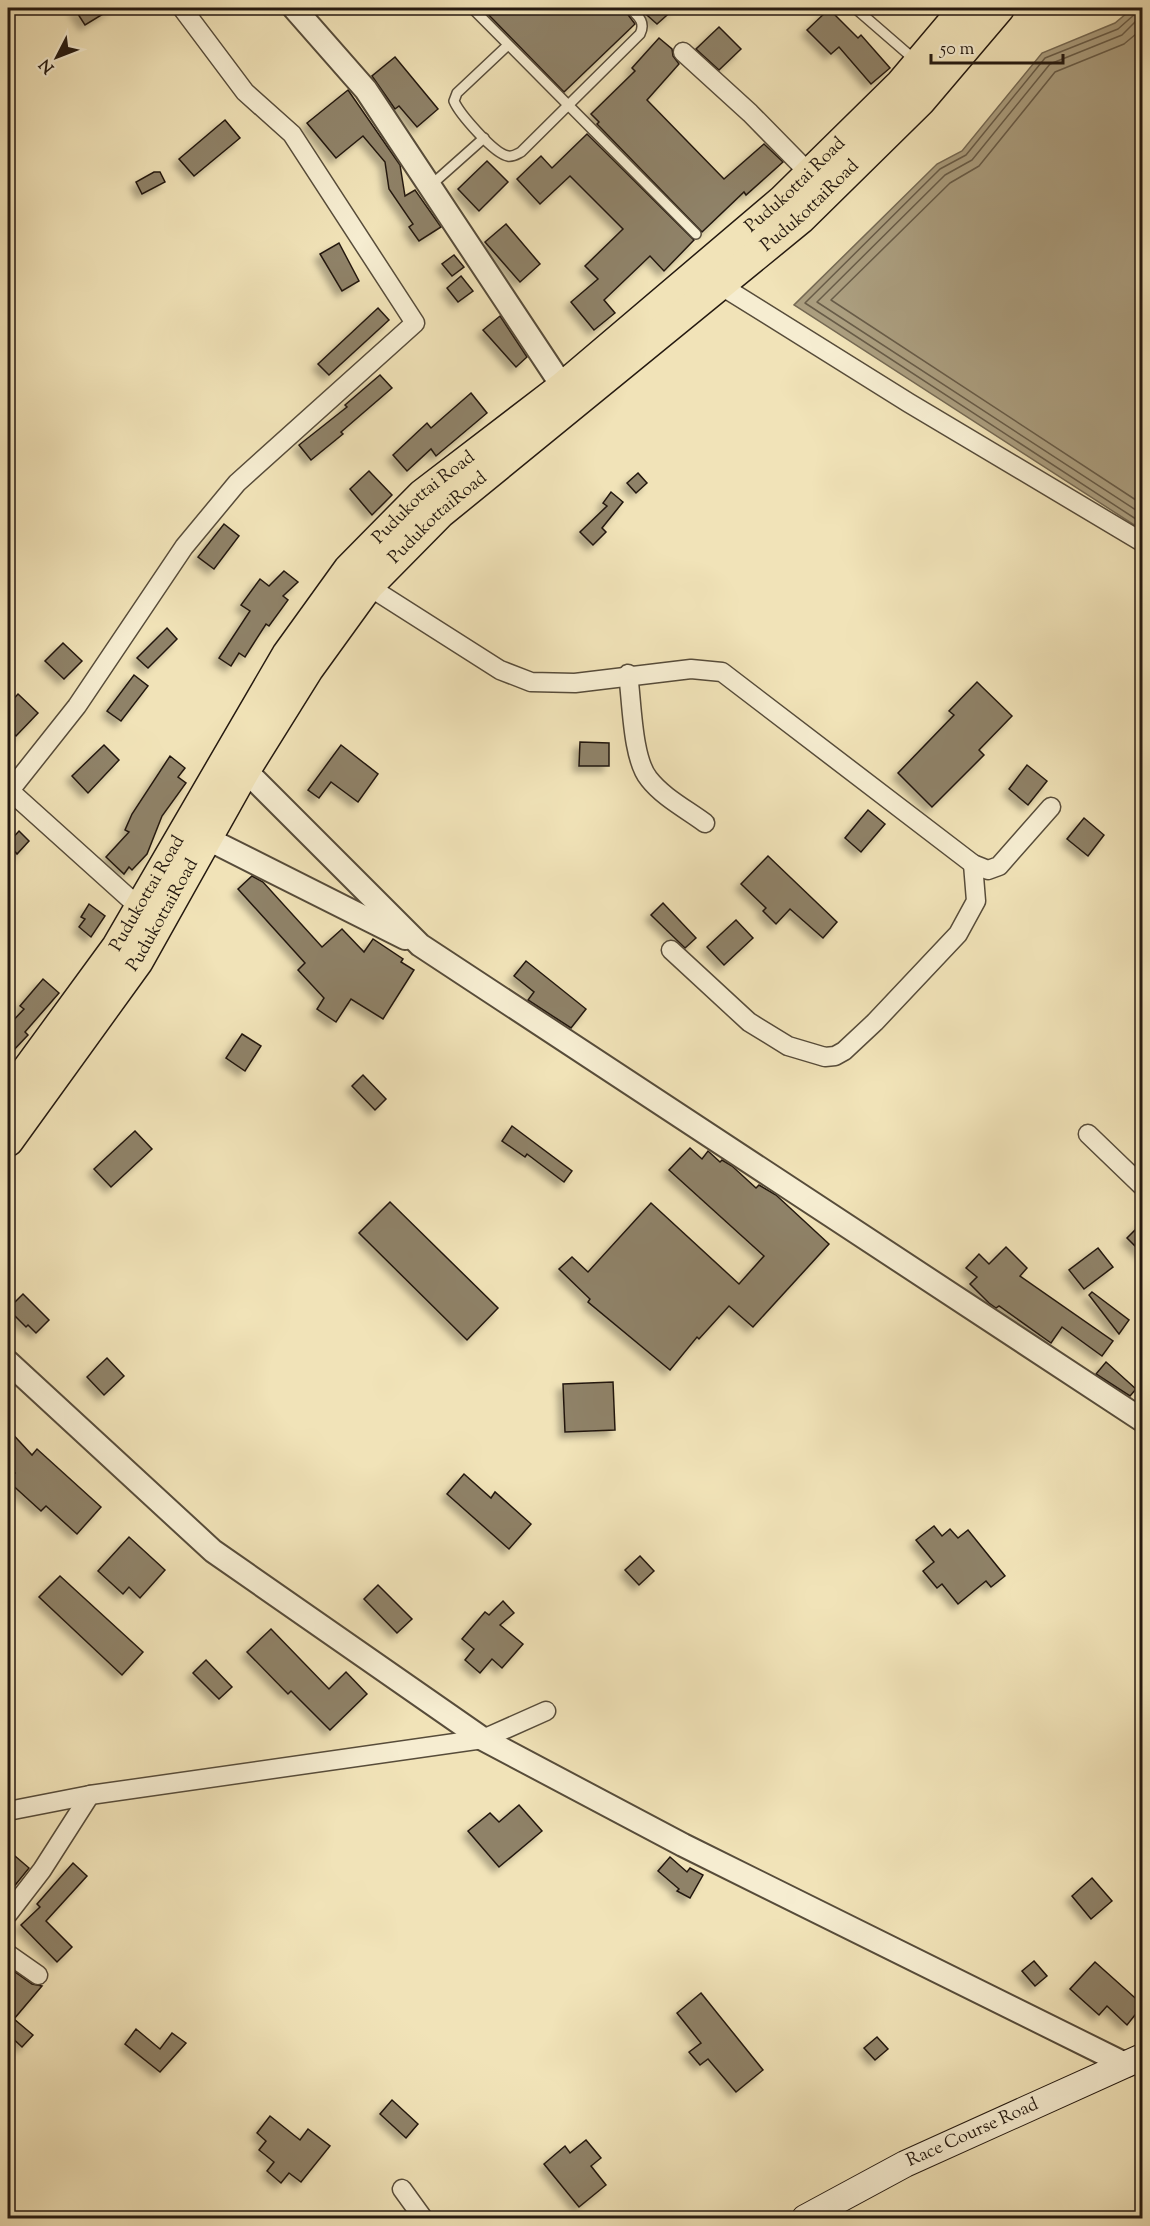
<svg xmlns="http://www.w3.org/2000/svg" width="1150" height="2226" font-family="'Sorts Mill Goudy',serif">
<defs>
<filter id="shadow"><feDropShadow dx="-5.5" dy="5.5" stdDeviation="3" flood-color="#0004"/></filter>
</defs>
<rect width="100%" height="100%" fill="#f1e3b8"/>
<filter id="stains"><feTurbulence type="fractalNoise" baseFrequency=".00333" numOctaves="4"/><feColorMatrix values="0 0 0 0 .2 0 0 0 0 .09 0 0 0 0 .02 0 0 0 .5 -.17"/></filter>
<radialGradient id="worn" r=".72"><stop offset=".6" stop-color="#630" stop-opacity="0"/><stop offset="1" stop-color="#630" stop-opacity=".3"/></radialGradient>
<!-- water -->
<path fill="#ab9e7f" stroke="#756953" stroke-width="1.5" d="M1133,8h9v522l-348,-225 143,-141 25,-13 80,-98 73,-30z"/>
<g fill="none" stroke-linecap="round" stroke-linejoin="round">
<!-- shore -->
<g stroke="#685c48" stroke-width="1.5">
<path d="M1136,8l-1,6 -17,15 -73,29 -79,97 -26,14 -135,134 337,220"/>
<path d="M1142,15l-20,20 -72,29 -78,96 -27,15 -128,127 325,212"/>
<path d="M1142,29l-18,15 -69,28 -76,94 -29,17 -119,117 311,204"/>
</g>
</g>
<!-- building -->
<g fill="#8f8267" stroke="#241910" stroke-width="1.5" filter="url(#shadow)">
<path d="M74,8h39l-28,17z"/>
<path d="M482,8h141l12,16 -71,68z"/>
<path d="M639,8h36l-18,16z"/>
<path d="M829,9l29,29 3,-3 29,33 -19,16 -32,-37 -8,7 -24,-24z"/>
<path d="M719,27l22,22 -22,21 -23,-21z"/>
<path d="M659,38l13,11 1,7 6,8 -32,36 77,79 40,-35 19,18 -37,33 -2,-3 -42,40 -105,-108 2,-2 -8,-8 44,-43 -3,-3z"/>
<path d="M395,57l43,52 -21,18 -18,-21 -4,3 -23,-33z"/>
<path d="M348,90l52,75 5,31 10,-6 26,37 -22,14 -10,-14 4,-3 -24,-35 -4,-27 -22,-26 -27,22 -29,-35z"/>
<path d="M225,120l15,18 -46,38 -15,-17z"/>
<path d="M587,134l107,106 -30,31 -14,-15 -46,44 11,13 -21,17 -23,-28 27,-23 -13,-13 38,-37 -53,-53 -30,28 -23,-25 24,-23 11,12z"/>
<path d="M487,161l21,21 -29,29 -21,-22z"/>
<path d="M154,172h6l5,10 -23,12 -6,-12z"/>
<path d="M506,224l34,40 -20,18 -35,-40z"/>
<path d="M339,243l20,38 -17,10 -22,-37z"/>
<path d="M454,255l10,12 -12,9 -10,-12z"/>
<path d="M461,276l12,15 -15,11 -11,-14z"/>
<path d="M378,308l11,12 -60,55 -11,-11z"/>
<path d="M500,316l27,41 -11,10 -33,-37z"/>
<path d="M380,375l12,13 -51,44 2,2 -32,26 -12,-15 48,-38 -2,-2z"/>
<path d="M471,393l16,20 -51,43 -5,-7 -24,22 -14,-16 34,-32 4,5z"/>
<path d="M369,471l23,24 -20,20 -22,-26z"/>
<path d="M638,473l9,10 -11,10 -9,-10z"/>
<path d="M611,492l12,10 -21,26 4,4 -13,13 -13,-13 27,-26 -4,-3z"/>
<path d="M224,524l15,12 -25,33 -16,-12z"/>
<path d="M284,571l14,11 -15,14 5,4 -19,26 -3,-2 -21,33 -6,-4 -8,13 -12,-8 31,-47 -9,-6 19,-26 9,7z"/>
<path d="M167,628l10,11 -29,29 -11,-10z"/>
<path d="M63,643l19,18 -18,18 -19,-18z"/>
<path d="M134,675l14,11 -27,35 -14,-10z"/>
<path d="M977,682l35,34 -33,34 5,5 -52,52 -34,-34 56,-58 -5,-4z"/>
<path d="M18,694l20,19 -22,23 -8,-8v-23z"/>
<path d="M580,742l29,1v23h-30z"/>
<path d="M104,745l15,15 -31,33 -16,-17z"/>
<path d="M341,745l37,29 -20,28 -27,-20 -12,16 -11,-8z"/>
<path d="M170,756l15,12 -7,9 8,6 -24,33 -15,38 -15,16 -3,-3 -5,7 -18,-17 23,-25 -4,-2 7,-16z"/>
<path d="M1027,765l20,16 -19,24 -19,-16z"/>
<path d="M868,810l17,14 -24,28 -16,-14z"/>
<path d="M1084,818l20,17 -16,21 -21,-17z"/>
<path d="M19,831l10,10 -12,13 -9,-11z"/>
<path d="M768,856l69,66 -14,16 -33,-29 -14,15 -13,-13 3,-3 -25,-24z"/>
<path d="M252,876l11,6 59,65 20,-18 22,23 9,-13 30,20 -2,3 13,8 -31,49 -32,-20 -15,23 -19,-13 7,-11 -26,-28 7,-7 -67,-74z"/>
<path d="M663,903l33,35 -11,10 -34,-33z"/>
<path d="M89,904l16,12 -14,21 -12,-10 6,-8 -4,-2z"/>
<path d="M736,920l17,18 -29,27 -17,-18z"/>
<path d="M526,961l60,48 -15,19 -43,-28 6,-8 -20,-16z"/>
<path d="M43,979l16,14 -34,39 3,3 -20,21v-30l16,-17 -4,-3z"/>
<path d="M242,1034l19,12 -16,25 -19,-13z"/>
<path d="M363,1075l23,24 -11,11 -23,-24z"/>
<path d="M512,1126l60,45 -8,11 -37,-28 -2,3 -23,-16z"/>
<path d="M135,1131l17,18 -41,38 -17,-18z"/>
<path d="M690,1148l12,11 6,-8 12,11 2,-2 10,6 24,22 3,-3 17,10 53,49 -76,83 -24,-21 -30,33 -2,-2 -27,33 -82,-68 2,-3 -31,-30 13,-12 16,15 63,-69 88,81 25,-28 -95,-86z"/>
<path d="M390,1202l108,106 -31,32 -108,-107z"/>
<path d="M1143,1222v32l-16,-16z"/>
<path d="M1006,1247l21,21 -7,8 93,65 -11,15 -40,-29 -11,16 -52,-37 -3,2 -7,-5 -19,-19 7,-7 -11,-9 13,-14 10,10z"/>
<path d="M1098,1248l15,19 -29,22 -15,-19z"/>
<path d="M1092,1292l37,28 -10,14 -30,-39z"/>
<path d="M23,1294l26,26 -13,13 -8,-8 -2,2 -18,-18z"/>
<path d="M107,1358l17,18 -20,19 -17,-18z"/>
<path d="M1106,1362l30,27 -6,7 -34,-22z"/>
<path d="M613,1382l2,48 -50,2 -2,-48z"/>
<path d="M8,1429l24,26 5,-6 64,58 -24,27 -31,-28 -5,5 -33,-30 7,-8 -7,-7z"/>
<path d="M464,1474l27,24 4,-6 36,32 -22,25 -62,-55z"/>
<path d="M934,1526l8,10 8,-7 8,9 10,-8 37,46 -14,11 -5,-6 -28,23 -16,-20 -5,4 -14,-17 11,-9 -18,-22z"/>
<path d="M129,1537l36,33 -25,28 -11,-11 -6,7 -25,-23z"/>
<path d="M640,1556l14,15 -15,14 -14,-15z"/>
<path d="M60,1576l83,76 -21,23 -83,-78z"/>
<path d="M378,1585l34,34 -15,14 -33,-34z"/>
<path d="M503,1601l11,12 -14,12 23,19 -21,24 -10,-9 -12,14 -15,-13 9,-11 -12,-10 23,-27 4,3z"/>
<path d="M271,1629l58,60 17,-17 21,22 -37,36 -39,-39 -3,3 -41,-42z"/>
<path d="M206,1660l26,27 -13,12 -26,-26z"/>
<path d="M519,1805l23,26 -43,36 -31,-36 22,-18 9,9z"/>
<path d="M15,1856l14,12 -21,26v-29z"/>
<path d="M670,1857l17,15 3,-4 13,7 -13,23 -13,-7 2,-2 -21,-18z"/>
<path d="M73,1863l14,13 -41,45 26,26 -15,15 -36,-37 19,-18 -3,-3z"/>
<path d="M1092,1878l20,23 -21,18 -19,-23z"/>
<path d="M1034,1961l13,15 -12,10 -13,-15z"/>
<path d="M1095,1962l48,43 -16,20 -20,-19 -8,9 -29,-26z"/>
<path d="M8,1967l24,17 10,2 -28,33 19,16 -11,12 -14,-13z"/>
<path d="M701,1993l62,77 -27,22 -28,-33 -8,6 -11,-13 12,-9 -24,-30z"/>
<path d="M136,2029l24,20 12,-16 14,10 -26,29 -35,-28z"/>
<path d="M877,2037l11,12 -13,11 -11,-12z"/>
<path d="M392,2100l26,24 -12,14 -26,-24z"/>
<path d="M270,2116l30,24 8,-11 22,17 -29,36 -12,-9 -8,10 -14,-12 7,-9 -15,-12 7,-9 -9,-8z"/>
<path d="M586,2140l15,18 -10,8 15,19 -27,22 -35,-43 21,-18 5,7z"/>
</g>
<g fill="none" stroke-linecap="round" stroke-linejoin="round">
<defs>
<g id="service">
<path d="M472,8l224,226"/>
<path d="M855,8l60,52"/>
<path d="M508,45l-51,48 -3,8c5,12 40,53 54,55 5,1 9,-2 13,-4l119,-118c6,-12 -2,-18 -10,-26"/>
<path d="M430,186l54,-48"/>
</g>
<g id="minor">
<path d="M683,52l67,61 60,61"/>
<path d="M720,285l189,118 233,139"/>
<path d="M368,586l132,84 31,12 44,1 116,-14 31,3 251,192 15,6 11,-4 52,-59"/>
<path d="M628,674c4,27 4,85 21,105 14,18 37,30 56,44"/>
<path d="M10,791l130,117"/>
<path d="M8,793l69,-87 107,-159 53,-64 178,-160 -123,-189 -47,-42 -63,-84"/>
<path d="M671,950l78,72 39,24 37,11 10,-1 9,-5 31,-29 83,-88 18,-33 -3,-37"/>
<path d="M1088,1134l54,52"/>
<path d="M8,1811l82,-16 393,-56 63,-28"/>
<path d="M8,1914l34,-44 48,-75"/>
<path d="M8,1954l30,21"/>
<path d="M402,2189l21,29"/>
</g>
<g id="tertiary">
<path d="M294,8l72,82 197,297 11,11"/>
<path d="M245,770l175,175 722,475"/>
<path d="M208,839l197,99"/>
<path d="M8,1362l205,189 270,188 200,106 444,220"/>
</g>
<g id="secondary">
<path id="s1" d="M805,2218l100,-54 237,-107"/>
</g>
<g id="trunk">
<path id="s2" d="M8,1096l109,-149 170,-292 62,-86 73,-74 141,-108 220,-187 118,-116 64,-76"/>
<path id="s3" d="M8,1141l130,-180 107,-191 63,-101 60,-83 72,-73 360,-294 120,-118 79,-93"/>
</g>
</defs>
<!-- service casing -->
<use href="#service" stroke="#574c3a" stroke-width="12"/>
<!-- minor casing -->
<use href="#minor" stroke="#574c3a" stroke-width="21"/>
<!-- tertiary casing -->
<use href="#tertiary" stroke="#574c3a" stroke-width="26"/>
<!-- secondary casing -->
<use href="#secondary" stroke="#241910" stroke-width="28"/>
<!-- trunk casing -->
<use href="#trunk" stroke="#241910" stroke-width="33"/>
<!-- service -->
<use href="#service" stroke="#f6edd1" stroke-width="9"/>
<!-- minor -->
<use href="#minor" stroke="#f6edd1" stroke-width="18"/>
<!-- tertiary -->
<use href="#tertiary" stroke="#f6edd1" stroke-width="22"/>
<!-- secondary -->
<use href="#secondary" stroke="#f6edd1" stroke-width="26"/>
<!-- trunk -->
<use href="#trunk" stroke="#f1e3b8" stroke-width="30"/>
</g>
<g text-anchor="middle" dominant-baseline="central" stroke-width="4.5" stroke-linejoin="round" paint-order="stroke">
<!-- street labels -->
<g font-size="18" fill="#241910" stroke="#f6edd1">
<text stroke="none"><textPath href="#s2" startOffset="1218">Pudukottai Road</textPath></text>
<text stroke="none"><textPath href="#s3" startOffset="1246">PudukottaiRoad</textPath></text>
<text stroke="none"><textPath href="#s2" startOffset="732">Pudukottai Road</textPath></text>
<text stroke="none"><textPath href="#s3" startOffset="760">PudukottaiRoad</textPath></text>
<text stroke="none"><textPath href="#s2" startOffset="246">Pudukottai Road</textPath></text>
<text stroke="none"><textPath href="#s3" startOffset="274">PudukottaiRoad</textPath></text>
<text stroke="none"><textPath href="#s1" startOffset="188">Race Course Road</textPath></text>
</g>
</g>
<!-- margin -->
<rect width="1150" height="2226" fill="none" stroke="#f1e3b8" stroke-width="30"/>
<rect x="9" y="9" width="1132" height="2208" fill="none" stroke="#241910" stroke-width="3"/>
<rect x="15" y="15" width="1120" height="2196" fill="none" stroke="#241910" stroke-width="1.5"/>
<!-- north arrow -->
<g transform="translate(57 57) rotate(228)" stroke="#f6edd1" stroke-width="4.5" paint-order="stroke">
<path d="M0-4.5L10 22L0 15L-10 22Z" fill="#241910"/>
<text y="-9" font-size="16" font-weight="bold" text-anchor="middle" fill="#241910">N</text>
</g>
<!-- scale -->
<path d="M931 54v9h132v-9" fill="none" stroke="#241910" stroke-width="3"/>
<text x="940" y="54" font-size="18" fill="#241910" stroke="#f6edd1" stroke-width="4.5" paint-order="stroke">50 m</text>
<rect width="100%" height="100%" filter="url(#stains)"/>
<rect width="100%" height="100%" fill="url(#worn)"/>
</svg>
